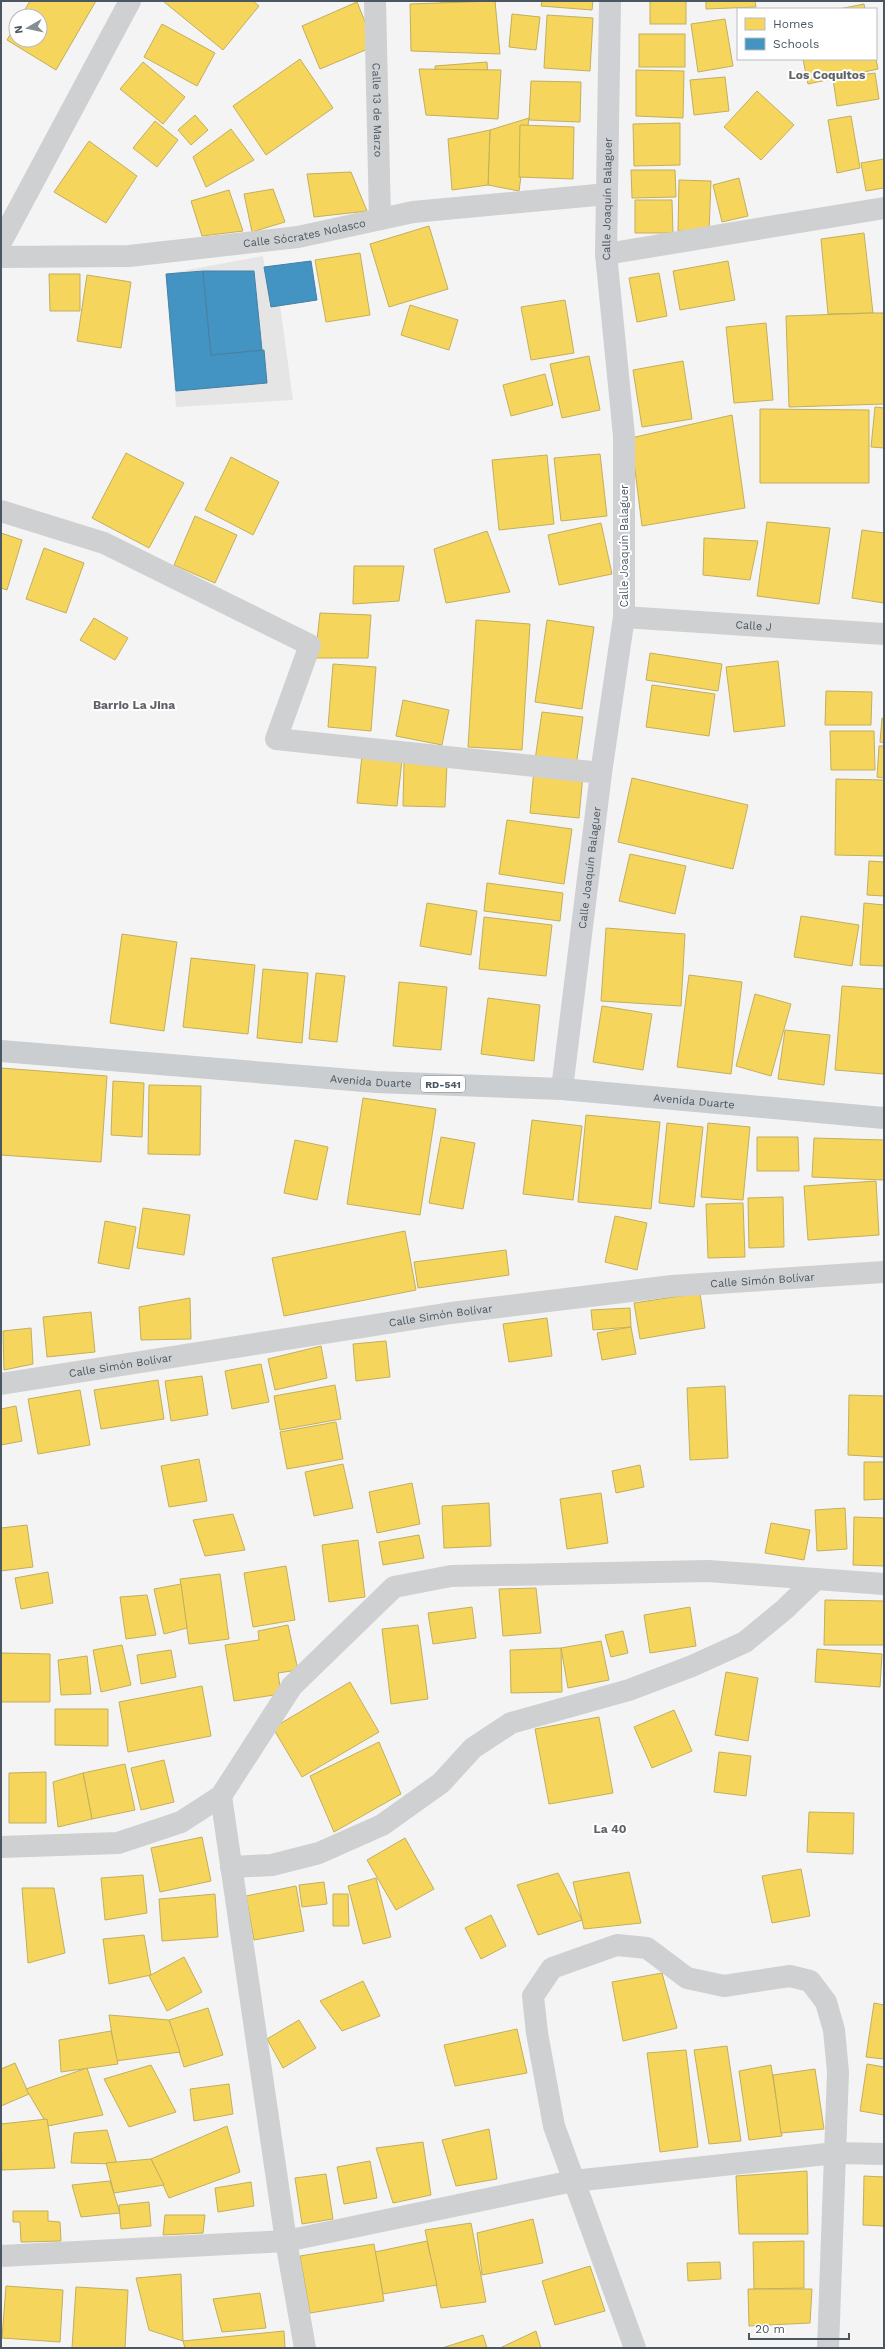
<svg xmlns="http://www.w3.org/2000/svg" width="885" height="2349" font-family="'Work Sans',sans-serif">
<rect width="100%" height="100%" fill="#f4f4f4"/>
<!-- education -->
<path fill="#e6e5e6" d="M263,256l8,50 9,-1 13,95 -117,7 -10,-133z"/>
<!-- homes -->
<g fill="#f6d55c" stroke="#c2af5e">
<path d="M30,1h66l-40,69 -49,-30 9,-16v16h24v-24h-19z"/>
<path d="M163,1h90l6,5 -36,44z"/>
<path d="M441,1h54l-2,42 -53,-3z"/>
<path d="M495,1l5,53 -89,-3 -1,-47z"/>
<path d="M542,1h51l-1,9 -51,-4z"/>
<rect x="650" y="1" width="36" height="23"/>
<path d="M706,1h49l1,6 -50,2z"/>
<path d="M357,2l18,44 -55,23 -18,-43z"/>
<path d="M864,4l1,5h-26z"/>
<path d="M512,14l28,3 -4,33 -27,-3z"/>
<path d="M547,15l46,3 -3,53 -46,-3z"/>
<path d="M725,19l8,47 -35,6 -7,-48z"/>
<path d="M162,24l53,29 -18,33 -53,-29z"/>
<rect x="639" y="34" width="46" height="33"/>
<path d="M300,59l33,49 -67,47 -33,-49z"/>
<path d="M803,59h73l2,10 -70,15z"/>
<path d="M143,62l42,35 -22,27 -43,-35z"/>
<path d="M487,62l3,45 -51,4 -4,-45z"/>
<path d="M419,69l82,1 -3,49 -72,-4z"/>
<path d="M636,70l48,1 -1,47 -47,-2z"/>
<path d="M875,73l4,26 -42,7 -4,-27z"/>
<path d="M725,77l4,34 -35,4 -4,-35z"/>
<path d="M531,81l50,1 -1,40 -51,-2z"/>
<path d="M757,91l37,34 -33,35 -37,-33z"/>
<path d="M195,115l13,15 -17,15 -13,-15z"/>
<path d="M851,116l9,52 -23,5 -9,-53z"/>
<path d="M529,118l-10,73 -31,-6 2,-55z"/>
<path d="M155,121l23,19 -21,27 -24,-19z"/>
<path d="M680,123v42l-46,1 -1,-42z"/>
<path d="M520,125l54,2 -1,52 -54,-2z"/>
<path d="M231,129l23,31 -48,27 -13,-30z"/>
<path d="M490,130l-2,55 -36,5 -4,-51z"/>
<path d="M89,141l48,35 -31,47 -52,-31z"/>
<path d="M884,159v29l-18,3 -5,-28z"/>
<path d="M631,170h44l1,27 -44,1z"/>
<path d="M351,172l16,39 -53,6 -7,-43z"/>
<path d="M739,178l9,38 -26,6 -9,-37z"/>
<path d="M679,180l32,1 -2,51 -31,-1z"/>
<path d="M273,189l12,33 -33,10 -8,-38z"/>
<path d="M229,190l14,41 -41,5 -11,-35z"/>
<path d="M635,200h37l1,33h-38z"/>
<path d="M429,226l19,63 -59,18 -19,-63z"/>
<path d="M864,233l9,80 -45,1 -7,-75z"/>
<path d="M360,253l10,62 -44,7 -11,-62z"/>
<path d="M728,261l7,39 -55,10 -7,-39z"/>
<path d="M659,273l8,43 -30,6 -8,-44z"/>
<path d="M49,274h31v37h-30z"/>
<path d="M87,275l44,7 -10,66 -44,-7z"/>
<path d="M565,300l9,53 -43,7 -10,-53z"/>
<path d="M410,305l48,15 -9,30 -48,-15z"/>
<path d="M873,313h11v91l-95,3 -3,-91z"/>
<path d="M766,323l7,77 -39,3 -8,-76z"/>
<path d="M589,356l11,54 -38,8 -12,-54z"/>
<path d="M683,361l9,58 -50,8 -9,-57z"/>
<path d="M545,374l8,31 -42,11 -8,-31z"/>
<path d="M875,407l9,1v40l-13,-1z"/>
<path d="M760,409l109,1v73h-109z"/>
<path d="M732,415l13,93 -103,18 -11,-88z"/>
<path d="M126,453l58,30 -35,65 -57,-30z"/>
<path d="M600,454l7,62 -46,5 -7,-63z"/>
<path d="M547,455l7,69 -55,6 -7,-70z"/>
<path d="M231,457l48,25 -26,53 -48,-25z"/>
<path d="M195,516l42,19 -22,48 -41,-18z"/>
<path d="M767,522l63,6 -11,76 -62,-8z"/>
<path d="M601,523l11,51 -53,11 -11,-50z"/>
<path d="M862,530l22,3v70l-32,-5z"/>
<path d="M487,531l23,61 -64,11 -12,-54z"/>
<path d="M1,533l21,7 -15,50 -6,-2z"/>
<path d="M704,538l54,3 -8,39 -47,-5z"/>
<path d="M44,548l40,15 -18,50 -40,-14z"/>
<path d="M354,566h50l-5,35 -46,3z"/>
<path d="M320,613l51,2 -3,43h-53z"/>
<path d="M94,618l34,20 -13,22 -35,-20z"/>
<path d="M476,620l54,4 -8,126 -54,-3z"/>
<path d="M547,620l47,7 -12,82 -47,-7z"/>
<path d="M650,653l72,11 -4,27 -72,-11z"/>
<path d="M778,661l7,65 -51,6 -8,-65z"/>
<path d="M333,664l43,3 -5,64 -43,-4z"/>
<path d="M652,685l63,9 -6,42 -63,-9z"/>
<path d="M826,691l46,1 -1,33h-46z"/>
<path d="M403,700l46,10 -7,35 -46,-9z"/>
<path d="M542,712l41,5 -7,49 -41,-6z"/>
<path d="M882,718l2,1v24l-4,-1z"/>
<path d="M830,731h44l1,39h-44z"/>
<path d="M879,746h5v32l-7,-1z"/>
<path d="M362,755l40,5 -5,46 -40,-3z"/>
<path d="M404,762l43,2 -2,43 -42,-1z"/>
<path d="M534,769l49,5 -4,44 -49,-5z"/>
<path d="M632,778l116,27 -15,64 -115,-27z"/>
<path d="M836,779l48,1v76l-49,-1z"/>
<path d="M507,820l65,9 -8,55 -65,-10z"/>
<path d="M630,854l56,12 -11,48 -56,-13z"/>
<path d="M869,861l15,1v34l-17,-1z"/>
<path d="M487,883l76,10 -3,28 -76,-10z"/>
<path d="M427,903l50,8 -6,44 -51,-9z"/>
<path d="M864,903l20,2v61l-24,-1z"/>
<path d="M801,916l58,9 -7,41 -58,-9z"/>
<path d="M484,917l68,8 -6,51 -67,-7z"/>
<path d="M606,928l79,6 -4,72 -80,-5z"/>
<path d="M122,934l55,8 -13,89 -54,-8z"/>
<path d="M191,958l64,7 -7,69 -65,-7z"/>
<path d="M263,969l45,4 -6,70 -45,-5z"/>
<path d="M316,973l29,3 -8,66 -28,-3z"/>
<path d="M689,975l53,7 -11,92 -54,-7z"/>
<path d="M399,982l48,5 -6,63 -48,-4z"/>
<path d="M842,986l42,3v85l-49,-4z"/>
<path d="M755,994l36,10 -20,72 -35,-10z"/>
<path d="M488,998l52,7 -6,56 -53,-7z"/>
<path d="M602,1006l50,8 -9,56 -50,-8z"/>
<path d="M785,1030l45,5 -6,50 -46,-6z"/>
<path d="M1,1068l106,8 -6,86 -100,-7z"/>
<path d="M113,1081l31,2 -2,54 -31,-2z"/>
<path d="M149,1085l52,1 -1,69 -52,-1z"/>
<path d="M363,1098l73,11 -16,106 -73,-11z"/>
<path d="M586,1115l74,7 -9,87 -73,-7z"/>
<path d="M532,1120l50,6 -9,74 -50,-6z"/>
<path d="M667,1123l36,4 -9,80 -35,-4z"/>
<path d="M708,1123l42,4 -7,73 -42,-3z"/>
<path d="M441,1137l34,6 -12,66 -34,-6z"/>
<path d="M757,1137h41l1,34h-42z"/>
<path d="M814,1138l70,2v40l-72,-3z"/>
<path d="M295,1140l33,7 -11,53 -33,-7z"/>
<path d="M876,1181l3,54 -71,5 -4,-54z"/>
<path d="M783,1197l1,50 -35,1 -1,-50z"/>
<path d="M743,1203l2,54 -37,1 -2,-54z"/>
<path d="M143,1208l47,7 -6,40 -47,-7z"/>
<path d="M615,1216l32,7 -10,47 -32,-8z"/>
<path d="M105,1221l31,6 -7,42 -31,-6z"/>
<path d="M405,1231l11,59 -132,26 -12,-58z"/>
<path d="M506,1250l3,25 -91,13 -4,-26z"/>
<path d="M700,1293l5,35 -65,11 -6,-36z"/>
<path d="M190,1298l1,41 -50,1 -2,-33z"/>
<path d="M630,1308l1,19 -38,3 -2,-20z"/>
<path d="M91,1312l4,40 -48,5 -4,-40z"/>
<path d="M547,1318l5,38 -43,6 -6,-38z"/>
<path d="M631,1327l5,27 -34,6 -5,-27z"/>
<path d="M31,1328l2,36 -29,6 -1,-39z"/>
<path d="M386,1341l4,36 -34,4 -3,-37z"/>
<path d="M321,1346l6,32 -52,12 -7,-31z"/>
<path d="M261,1364l8,38 -37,7 -7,-38z"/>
<path d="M202,1376l6,39 -37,6 -6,-40z"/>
<path d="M158,1380l6,39 -63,10 -7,-39z"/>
<path d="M335,1385l6,34 -61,11 -6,-34z"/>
<path d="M725,1386l3,72 -38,2 -3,-72z"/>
<path d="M80,1390l10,55 -52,9 -10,-55z"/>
<path d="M849,1395l35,1v61l-36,-2z"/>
<path d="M16,1406l6,35 -21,4v-36z"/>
<path d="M336,1422l7,37 -56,10 -7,-37z"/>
<path d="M199,1459l8,42 -38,6 -8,-41z"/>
<path d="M864,1462h20v37l-20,1z"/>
<path d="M343,1464l10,44 -39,8 -9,-44z"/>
<path d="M640,1465l4,22 -28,6 -4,-22z"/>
<path d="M412,1483l8,41 -43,9 -8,-41z"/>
<path d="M601,1493l7,50 -41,6 -7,-50z"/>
<path d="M489,1503l2,43 -47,2 -2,-42z"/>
<path d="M845,1508l2,41 -30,2 -2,-41z"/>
<path d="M233,1514l12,36 -40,6 -12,-36z"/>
<path d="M854,1517l30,1v48l-31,-1z"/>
<path d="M771,1523l39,7 -6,30 -39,-7z"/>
<path d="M27,1525l6,42 -32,4v-43z"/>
<path d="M419,1535l5,23 -41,7 -4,-23z"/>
<path d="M358,1540l7,57 -36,5 -7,-57z"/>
<path d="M286,1566l9,54 -42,7 -9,-54z"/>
<path d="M48,1572l5,31 -32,6 -6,-31z"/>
<path d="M220,1574l9,65 -40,5 -9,-65z"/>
<path d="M181,1584l6,44 -23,6 -10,-45z"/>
<path d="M536,1588l5,45 -38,3 -4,-47z"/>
<path d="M147,1595l9,40 -30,4 -6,-42z"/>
<path d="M825,1600l59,1v44h-60z"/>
<path d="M472,1607l4,31 -43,6 -5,-31z"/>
<path d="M690,1607l6,39 -46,7 -6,-38z"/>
<path d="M288,1625l10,45 -20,3 3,21 -47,7 -9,-56 34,-5 -1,-9z"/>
<path d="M418,1625l10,74 -37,5 -9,-75z"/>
<path d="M623,1631l5,22 -17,4 -6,-22z"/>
<path d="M601,1641l8,39 -41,8 -7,-40z"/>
<path d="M122,1645l9,40 -30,7 -8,-42z"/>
<path d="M561,1648l1,44 -51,1 -1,-43z"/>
<path d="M817,1649l65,5 -2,33 -65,-5z"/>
<path d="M171,1650l5,27 -35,7 -4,-29z"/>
<path d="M1,1653l49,1v48h-49z"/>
<path d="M87,1656l4,38 -30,1 -3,-35z"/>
<path d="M726,1672l32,6 -10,63 -33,-6z"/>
<path d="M350,1682l29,50 -77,45 -29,-49z"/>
<path d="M202,1686l9,50 -83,16 -9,-50z"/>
<path d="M55,1709h53v37l-53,-1z"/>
<path d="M674,1710l18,41 -40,17 -18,-41z"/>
<path d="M599,1717l14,76 -64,11 -14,-75z"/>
<path d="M379,1742l22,52 -67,38 -24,-56z"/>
<path d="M719,1752l32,4 -5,40 -32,-4z"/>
<path d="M164,1760l10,42 -33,8 -10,-42z"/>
<path d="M125,1764l10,46 -43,9 -9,-46z"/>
<path d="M46,1772v51h-37v-50z"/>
<path d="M83,1773l9,46 -34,8 -5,-45z"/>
<path d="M809,1812l45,1 -1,41 -46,-2z"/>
<path d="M202,1837l9,44 -51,11 -9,-44z"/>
<path d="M405,1838l29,51 -38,21 -29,-50z"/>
<path d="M801,1869l9,47 -38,7 -10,-47z"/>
<path d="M629,1872l12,51 -57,6 -11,-47z"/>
<path d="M558,1873l24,47 -44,15 -21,-50z"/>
<path d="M143,1875l4,38 -42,7 -4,-42z"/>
<path d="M376,1878l15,59 -28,7 -15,-58z"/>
<path d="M324,1882l3,22 -25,3 -3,-22z"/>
<path d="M296,1886l8,45 -50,9 -8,-44z"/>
<path d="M22,1888h32l11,65 -37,10z"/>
<path d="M215,1894l3,43 -56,4 -3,-42z"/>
<path d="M333,1894h15l1,32h-16z"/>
<path d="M491,1915l15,31 -25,13 -16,-31z"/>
<path d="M144,1935l7,40 -42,9 -6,-45z"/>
<path d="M184,1957l18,35 -35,19 -18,-35z"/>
<path d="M662,1973l15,55 -54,13 -11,-59z"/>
<path d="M363,1981l17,35 -38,15 -22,-30z"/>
<path d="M874,2003l10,2v54l-18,-2z"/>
<path d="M208,2008l15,47 -39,12 -15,-47z"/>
<path d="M109,2015l60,5 11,32 -64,9z"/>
<path d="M299,2020l17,28 -33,20 -16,-29z"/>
<path d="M517,2029l10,44 -72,13 -11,-41z"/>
<path d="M111,2031l7,33 -57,8 -2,-32z"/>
<path d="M727,2046l14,95 -32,3 -15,-94z"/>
<path d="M686,2050l12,97 -38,5 -13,-99z"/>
<path d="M15,2063l14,31 -28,12v-37z"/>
<path d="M867,2064l17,3v48l-24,-4z"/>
<path d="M151,2065l25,47 -47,15 -25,-48z"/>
<path d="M771,2065l11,71 -33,4 -10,-69z"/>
<path d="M87,2068l16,47 -55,11 -22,-37z"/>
<path d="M815,2069l9,60 -43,4 -8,-58z"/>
<path d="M229,2084l4,30 -39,7 -4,-32z"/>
<path d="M47,2119l8,49 -53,2 -1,-46z"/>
<path d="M227,2126l13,46 -71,26 -18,-39z"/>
<path d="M489,2129l8,50 -41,7 -14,-46z"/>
<path d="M107,2130l10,34 -46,-1 3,-30z"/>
<path d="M423,2142l8,53 -38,8 -17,-55z"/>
<path d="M151,2159l13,26 -50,8 -8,-30z"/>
<path d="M370,2161l7,37 -33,6 -7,-37z"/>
<path d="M807,2171l1,63h-69l-3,-58z"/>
<path d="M326,2174l7,45 -31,5 -7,-46z"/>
<path d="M864,2176l20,1v49l-21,-1z"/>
<path d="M110,2181l10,32 -39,4 -9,-32z"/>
<path d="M251,2182l3,24 -36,6 -3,-24z"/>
<path d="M149,2202l2,24 -30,3 -2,-24z"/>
<path d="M13,2211h35v10l12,1 1,19 -40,1 -1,-20h-7z"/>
<path d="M165,2215h40l-2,18 -40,2z"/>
<path d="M533,2219l10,44 -61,12 -5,-42z"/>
<path d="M471,2223l15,79 -45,6 -16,-78z"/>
<path d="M427,2241l10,44 -54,9 -8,-42z"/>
<path d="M804,2241v47l-50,1 -1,-47z"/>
<path d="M374,2244l10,57 -74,12 -10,-57z"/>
<path d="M720,2262l1,17 -33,2 -1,-18z"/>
<path d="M590,2266l15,45 -50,14 -13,-44z"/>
<path d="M181,2274l2,67 -34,-11 -13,-52z"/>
<path d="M6,2286l57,4 -3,52 -58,-4z"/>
<path d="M76,2287l52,3 -3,58h-53z"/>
<path d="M748,2289h64l-2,34 -61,3z"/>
<path d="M260,2293l6,35 -44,4 -9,-33z"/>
<path d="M284,2331l1,17h-100l-2,-7z"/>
<path d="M536,2331l5,17h-41z"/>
<path d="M483,2335l4,13h-45z"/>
</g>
<!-- schools -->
<g fill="#4393c3" stroke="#4581a6">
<path d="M311,261l6,39 -46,7 -7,-40z"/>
<path d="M203,271l8,84 53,-5 3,33 -91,8 -10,-117z"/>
<path d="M203,271h51l8,79 -51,5z"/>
</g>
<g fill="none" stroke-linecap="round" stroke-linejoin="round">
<!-- pedestrian -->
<path stroke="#ced0d2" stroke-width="22" d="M1,511l103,32 206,102 -34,94 325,34"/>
<!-- minor -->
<g stroke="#ced0d2" stroke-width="22">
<path id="s1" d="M375,1l5,218"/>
<path d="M1,242l129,-241"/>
<path d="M606,254l278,-46"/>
<path id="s2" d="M1,257l128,-1 169,-19 115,-25 194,-18"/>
<path id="s3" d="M624,617l260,17"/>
<path id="s4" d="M1,1384l450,-71 221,-27 212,-14"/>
<path d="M221,1796l65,445 19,107"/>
<path d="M1,1847l117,-4 63,-21 40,-26 71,-110 102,-99 57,-11 257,-5 176,13"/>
<path d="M231,1867l41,-2 47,-12 63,-28 59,-42 32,-35 38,-25 118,-33 63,-24 53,-24 40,-33 31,-30"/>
<path d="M1,2256l285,-15 287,-60 263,-28 48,1"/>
<path d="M635,2348l-81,-222 -17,-93 -4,-37 19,-28 65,-23 30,3 40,30 37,8 66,-10 20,5 16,21 8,28 4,42 -10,276"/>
</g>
<!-- secondary -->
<path stroke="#ced0d4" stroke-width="22" id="s5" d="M562,1089l39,-316 23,-156v-181l-18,-182 4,-253"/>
<!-- primary -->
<path stroke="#caced1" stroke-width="22" id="s6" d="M1,1051l375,31 186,7 322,29"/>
</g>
<g text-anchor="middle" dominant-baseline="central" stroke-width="4" stroke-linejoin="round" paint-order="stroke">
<!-- shield labels -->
<rect fill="#fff" stroke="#808990" stroke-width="1" x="421" y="1076" width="44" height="16" rx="3"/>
<g font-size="10" font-weight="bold" fill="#4a5661">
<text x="443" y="1084">RD-541</text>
</g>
<!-- street labels -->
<g font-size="11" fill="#4a5661" stroke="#fff">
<text stroke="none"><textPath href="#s1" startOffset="109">Calle 13 de Marzo</textPath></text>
<text stroke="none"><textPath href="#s5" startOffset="895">Calle Joaquín Balaguer</textPath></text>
<text stroke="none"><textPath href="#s2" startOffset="305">Calle Sócrates Nolasco</textPath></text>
<text transform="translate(624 546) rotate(-90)">Calle Joaquín Balaguer</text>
<text stroke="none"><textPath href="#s3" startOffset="130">Calle J</textPath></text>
<text stroke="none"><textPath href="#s5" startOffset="223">Calle Joaquín Balaguer</textPath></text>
<text stroke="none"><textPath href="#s6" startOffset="371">Avenida Duarte</textPath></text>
<text stroke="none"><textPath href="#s6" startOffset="695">Avenida Duarte</textPath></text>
<text stroke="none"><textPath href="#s4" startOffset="769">Calle Simón Bolívar</textPath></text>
<text stroke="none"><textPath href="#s4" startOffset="445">Calle Simón Bolívar</textPath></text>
<text stroke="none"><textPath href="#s4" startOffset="121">Calle Simón Bolívar</textPath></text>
</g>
<!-- neighbourhood labels -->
<g font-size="12" font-weight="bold" fill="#5f6368" stroke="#fff">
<text x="827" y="75">Los Coquitos</text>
<text x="134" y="705">Barrio La Jina</text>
<text x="610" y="1829">La 40</text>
</g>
</g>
<!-- border -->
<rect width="885" height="2349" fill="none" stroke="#4a5661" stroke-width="4"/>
<!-- legend -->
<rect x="737" y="8" width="140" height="52" fill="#ffffff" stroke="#b7bbc0"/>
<rect x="745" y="18" width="20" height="12" fill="#f6d55c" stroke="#b7bbc0"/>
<text x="773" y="28" font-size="12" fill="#4a5661">Homes</text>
<rect x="745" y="38" width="20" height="12" fill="#4393c3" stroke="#b7bbc0"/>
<text x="773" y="48" font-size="12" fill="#4a5661">Schools</text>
<!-- north arrow -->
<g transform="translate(28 28) rotate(261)"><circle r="19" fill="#ffffff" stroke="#b7bbc0"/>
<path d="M0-3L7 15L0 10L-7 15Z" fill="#868d94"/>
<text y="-6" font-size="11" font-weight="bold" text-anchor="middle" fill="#4a5661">N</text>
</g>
<!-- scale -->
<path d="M749 2333v6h100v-6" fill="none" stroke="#4a5661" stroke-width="2"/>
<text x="755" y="2333" font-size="12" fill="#4a5661" stroke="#ffffff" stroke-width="3" paint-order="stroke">20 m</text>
</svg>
